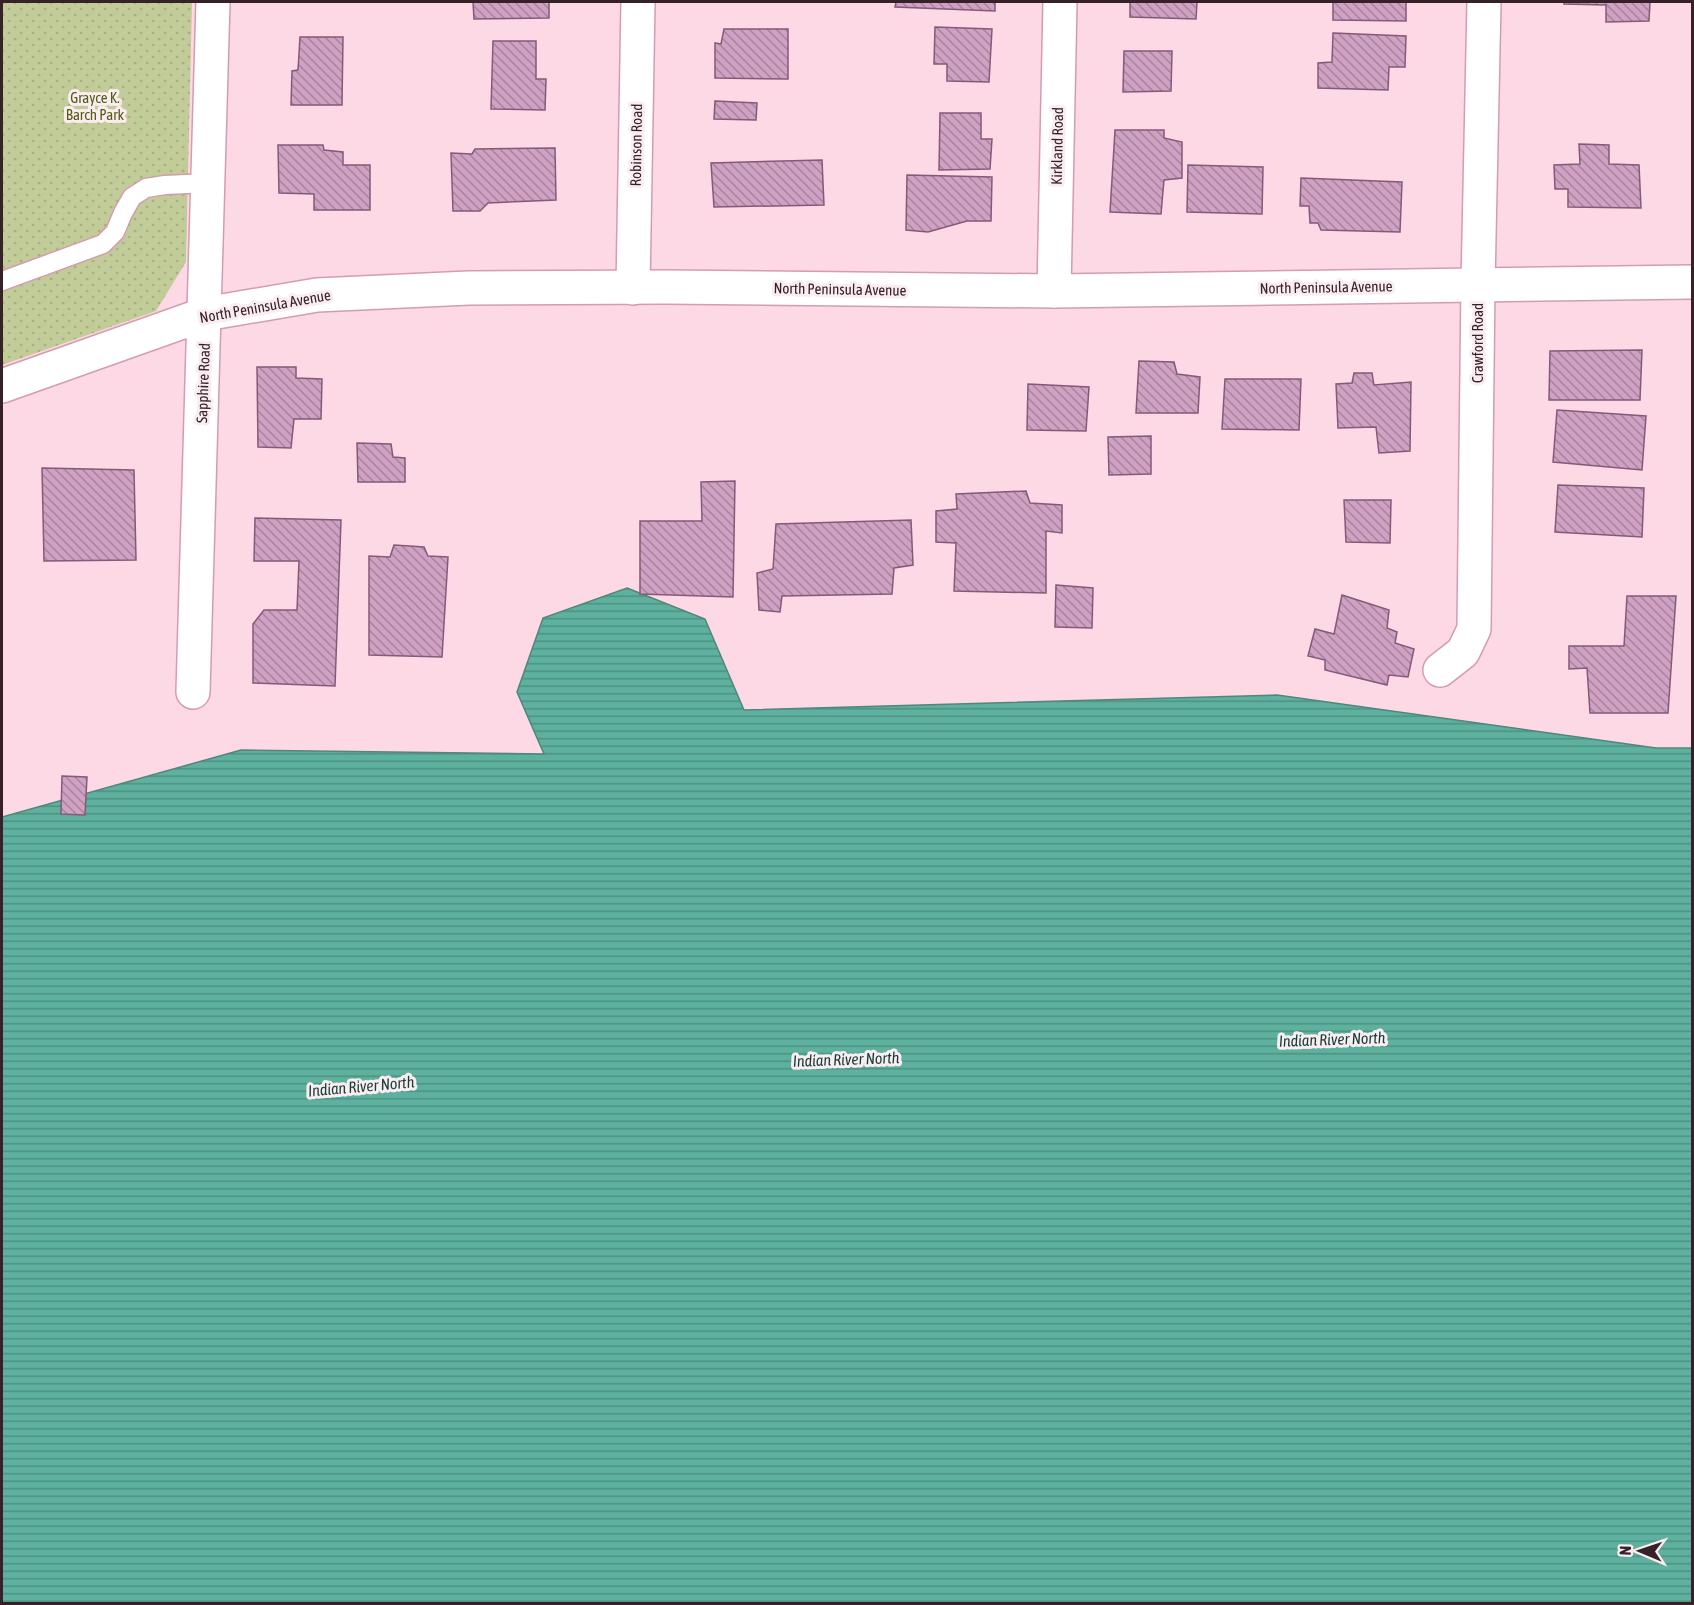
<svg xmlns="http://www.w3.org/2000/svg" width="1694" height="1605" font-family="'Asap Condensed',sans-serif">
<defs>
<pattern id="park-dots" width="8" height="8" patternUnits="userSpaceOnUse" patternTransform="scale(1.5)"><rect width="8" height="8" fill="#c2cc98"/><path d="M2 2h.1M6 6h.1" fill="none" stroke="#a7af83" stroke-width="1.8" stroke-linecap="round"/></pattern>
<pattern id="water-rules" width="6" height="5" patternUnits="userSpaceOnUse" patternTransform="scale(1.5)"><rect width="6" height="5" fill="#5db19e"/><path d="M0 2.5h6" fill="none" stroke="#4e9081"/></pattern>
<pattern id="building-back-hatch" width="6" height="6" patternUnits="userSpaceOnUse" patternTransform="scale(1.5)"><rect width="6" height="6" fill="#cfa1c2"/><path d="M-1 5l2 2M0 0l6 6M5-1l2 2" fill="none" stroke="#a9839e"/></pattern>
</defs>
<rect width="100%" height="100%" fill="#fcd9e4"/>
<!-- park -->
<path fill="url(#park-dots)" d="M2,2h190l-6,260 -30,49 -154,54z"/>
<!-- water -->
<path fill="url(#water-rules)" stroke="#51867b" stroke-width="1.5" d="M627,588l78,31 39,91 533,-15 379,53h36v855l-1690,1v-787l239,-67 303,4 -27,-62 26,-74z"/>
<!-- building -->
<g fill="url(#building-back-hatch)" stroke="#845a78" stroke-width="1.5">
<path d="M473,2h76v16l-75,1z"/>
<path d="M896,2h99v9l-100,-4z"/>
<path d="M1130,2h67l-1,17 -66,-2z"/>
<path d="M1333,2h73v19l-73,-1z"/>
<path d="M1564,2h86l-1,19 -43,1v-17l-42,-1z"/>
<path d="M935,27l57,2 -3,53 -42,-1v-17h-13z"/>
<path d="M724,29h64v50l-73,-1v-35l6,1z"/>
<path d="M1333,33l73,3 -1,31h-16l-1,23 -70,-2v-25l14,-1z"/>
<path d="M300,37h43l-1,68h-51l1,-34 6,-1z"/>
<path d="M493,41h43v38h10l-1,31 -54,-1z"/>
<path d="M1124,51h48l-1,40 -48,1z"/>
<path d="M715,101l42,2 -1,17 -42,-1z"/>
<path d="M940,113h41v26h11l-2,30 -51,1z"/>
<path d="M1115,130h49v8l18,4v36l-18,2 -3,34 -51,-2z"/>
<path d="M1579,144l30,1v19l30,1 2,43 -73,-1v-18h-13l-1,-24 26,-1z"/>
<path d="M278,145h45l1,5 19,2v13h27v45h-56v-16l-35,-1z"/>
<path d="M555,148l1,52 -68,3 -8,8h-27l-2,-58 21,1 3,-5z"/>
<path d="M822,160l2,45 -110,2 -3,-44z"/>
<path d="M1188,165l75,2 -1,47 -75,-2z"/>
<path d="M907,175l85,2 -1,44h-24l-39,11 -22,-2z"/>
<path d="M1301,178l101,4 -2,50 -79,-2 -3,-7h-8l-1,-17h-9z"/>
<path d="M1642,350l-2,50h-91l1,-49z"/>
<path d="M1139,361l35,1 3,12 23,3 -2,36h-62z"/>
<path d="M257,367h39v11l26,1 -1,40h-27l-3,29 -33,-1z"/>
<path d="M1354,373h18l2,12 37,-3 -1,69 -31,2 -3,-26 -38,1 -2,-44 16,-1z"/>
<path d="M1225,379h76l-2,51 -77,-1z"/>
<path d="M1028,384l61,3 -3,44 -59,-1z"/>
<path d="M1557,410l89,6 -4,54 -89,-8z"/>
<path d="M1151,436v38l-42,1 -1,-38z"/>
<path d="M357,443l34,1 2,13 12,1v24h-47z"/>
<path d="M42,468l92,2 2,90 -92,1z"/>
<path d="M735,481l-2,116 -93,-3v-73h62l-1,-39z"/>
<path d="M1558,485l86,3 -2,49 -87,-5z"/>
<path d="M1026,491l4,12 32,2v28l-16,-2v62l-92,-2 2,-48 -20,-1v-31l21,-2 -1,-15z"/>
<path d="M1344,500h47l-1,43 -44,-1z"/>
<path d="M255,518l86,2 -6,166 -82,-3v-59l11,-14h33l2,-49h-45z"/>
<path d="M911,520l2,45 -19,3 -2,26 -110,2 -2,16 -21,-2 -2,-37 16,-4 3,-45z"/>
<path d="M394,545l30,2 4,9 20,1 -6,100 -73,-2v-99l21,1z"/>
<path d="M1056,585l37,3 -1,40 -37,-1z"/>
<path d="M1342,595l47,15 -2,18 10,4 -2,11 19,6 -6,28 -19,-2 -2,10 -62,-15v-10l-17,-4 7,-27 19,5z"/>
<path d="M1627,596h49l-8,117h-78l-3,-45 -18,1v-23h55z"/>
<path d="M62,776l25,1 -2,38 -24,-1z"/>
</g>
<g fill="none" stroke-linecap="round" stroke-linejoin="round">
<defs>
<path id="service" d="M2,281l101,-37 12,-12 8,-19 9,-16 14,-9 19,-3 43,-2"/>
<g id="minor">
<path d="M633,288l5,-286"/>
<path d="M1054,291l6,-289"/>
<path d="M1440,670l23,-18 11,-23 4,-345 6,-282"/>
<path d="M193,692l20,-690"/>
</g>
<path id="tertiary" d="M2,386l203,-72 112,-19 152,-7 198,-1 387,4 638,-9"/>
</defs>
<!-- service casing -->
<use href="#service" stroke="#d49daf" stroke-width="21"/>
<!-- minor casing -->
<use href="#minor" stroke="#d49daf" stroke-width="36"/>
<!-- tertiary casing -->
<use href="#tertiary" stroke="#d49daf" stroke-width="36"/>
<!-- service -->
<use href="#service" stroke="#fff" stroke-width="18"/>
<!-- minor -->
<use href="#minor" stroke="#fff" stroke-width="33"/>
<!-- tertiary -->
<use href="#tertiary" stroke="#fff" stroke-width="33"/>
</g>
<g text-anchor="middle" dominant-baseline="central" stroke-width="6" stroke-linejoin="round" paint-order="stroke">
<!-- park labels -->
<g font-size="15" fill="#535c13" stroke="#f9edf1">
<text x="95" y="97">Grayce K.<tspan x="95" dy="17">Barch Park</tspan></text>
</g>
<!-- street labels -->
<g font-size="15" fill="#362129" stroke="#f9edf1">
<text transform="translate(636 145) rotate(-89)">Robinson Road</text>
<text transform="translate(1057 146) rotate(-89)">Kirkland Road</text>
<text transform="translate(1326 287) rotate(-1)">North Peninsula Avenue</text>
<text transform="translate(840 289) rotate(1)">North Peninsula Avenue</text>
<text transform="translate(265 306) rotate(-10)">North Peninsula Avenue</text>
<text transform="translate(1477 343) rotate(-90)">Crawford Road</text>
<text transform="translate(203 383) rotate(-88)">Sapphire Road</text>
</g>
<!-- water labels -->
<g font-size="16" font-style="italic" fill="#173e36" stroke="#f9edf1">
<text transform="translate(1332 1039) rotate(-2)">Indian River North</text>
<text transform="translate(846 1059) rotate(-2)">Indian River North</text>
<text transform="translate(361 1086) rotate(-5)">Indian River North</text>
</g>
</g>
<!-- border -->
<rect width="1694" height="1605" fill="none" stroke="#362129" stroke-width="6"/>
<!-- north arrow -->
<g transform="translate(1640 1551) rotate(272)" stroke="#f9edf1" stroke-width="4.5" paint-order="stroke">
<path d="M0-4.5L10 22L0 15L-10 22Z" fill="#362129"/>
<text y="-9" font-size="16" font-weight="bold" text-anchor="middle" fill="#362129">N</text>
</g>
</svg>
